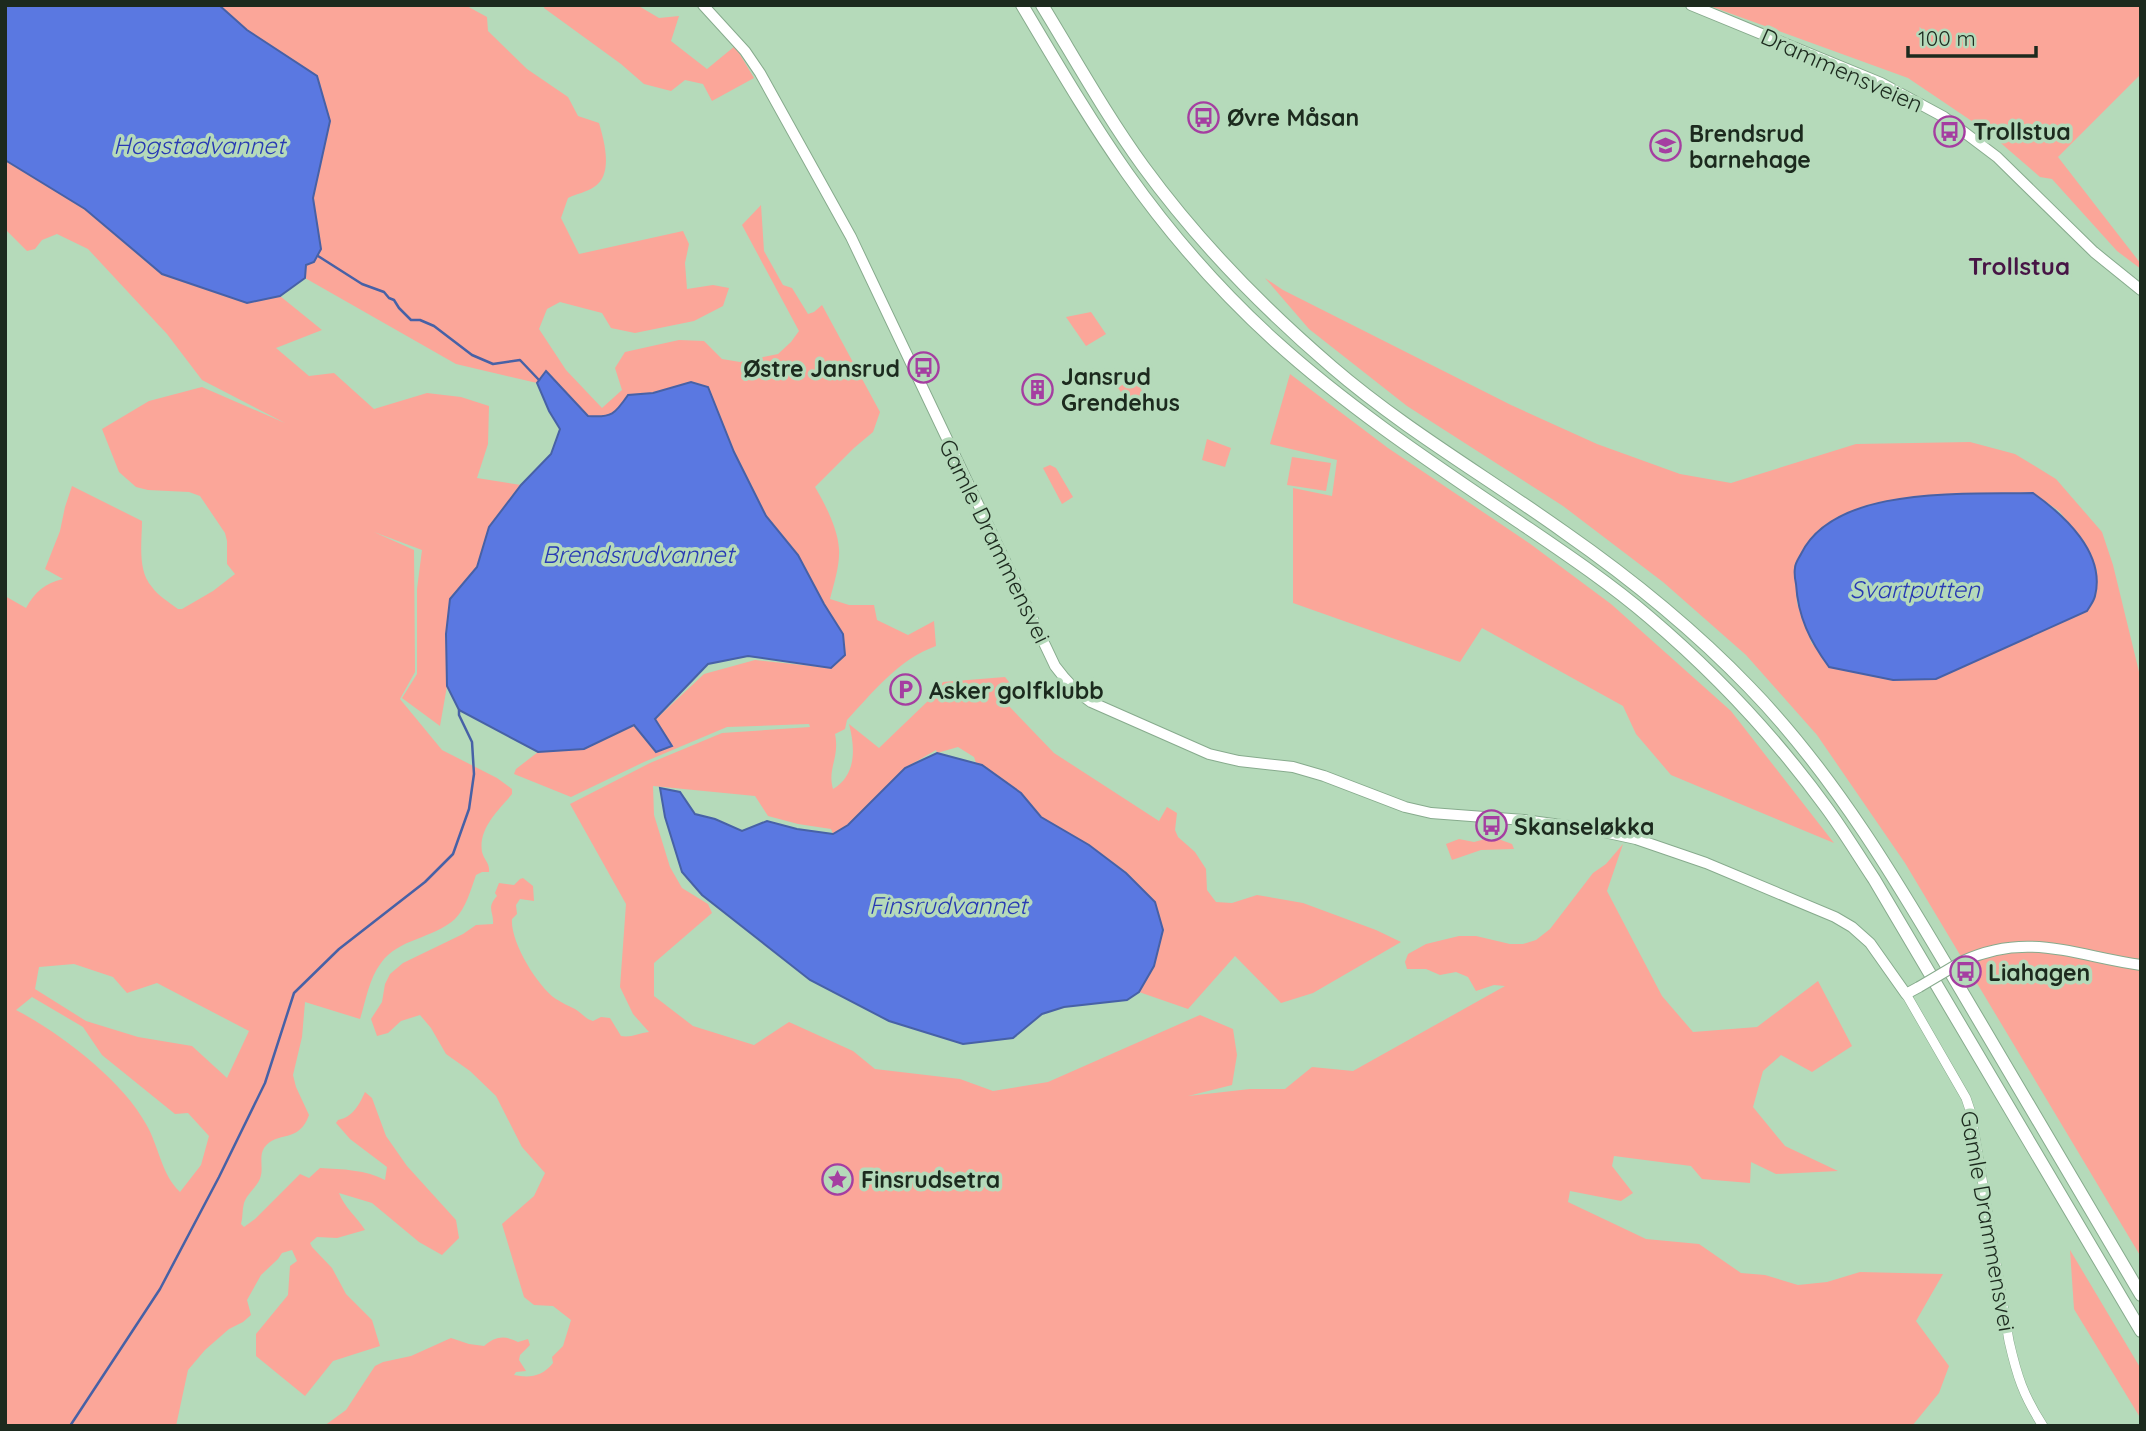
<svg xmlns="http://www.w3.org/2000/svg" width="2146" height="1431" font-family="Quicksand,sans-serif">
<rect width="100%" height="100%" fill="#b5daba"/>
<!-- green -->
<g fill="#fba699" fill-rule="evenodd">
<path d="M219,5h246l22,12 1,14 39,38 41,28 10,19 21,7c5,17 15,52 -5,64 -7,5 -18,7 -26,11l-7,20 18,36 104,-23 6,13 -4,19 2,26 26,-4 16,3 -6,18 -29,15 -59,12 -24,-5 -9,-15 -42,-11 -13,7 -8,20 27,41 36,38 20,-18 -7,-22 10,-16 54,-12 25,1 18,18 18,3 38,-8 13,-12 8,-11 -57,-106 19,-20 3,46 19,34 9,3 16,26 6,-2 8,-7 58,107 -7,20 -19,16 -39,39c10,17 23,42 24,62 1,16 -5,34 -9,50l19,6h25l3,15 31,15 26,-14 2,25c-37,13 -63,46 -89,74l-2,9 -10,5c5,24 -8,34 -2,55 24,-14 22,-42 16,-65l30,24 50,-48 14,-18 62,-5 8,10 -8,15 49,51 105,68 8,-14 10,6 -2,17 3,7 17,15 11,17 1,21 9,12 16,1 25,-8 46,8 73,27 25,12 -88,51 -32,10 -46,-47 -47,53 -49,-17 15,-26 1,-64 -29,-30 -37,-27 -48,-28 -20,-24 -39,-28 -6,-2 -2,-6 -16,-10 -21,6 -1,-3 -31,18 -57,57 -15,9 -2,-5 -33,-5 -30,-8 -13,-20 -102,-10 1,29 16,52 12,21 26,16 4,9 -58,50v33l39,30 61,19 35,-23 64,29 22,18 85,10 33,12 55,-9 152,-67 33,14 4,26 -5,30 -44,11 62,-7h35l27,-22 41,4 152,-85 -11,-1 -18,6 -8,-14 -12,-5 -16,3 -14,-6h-19l-2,-7 3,-8 18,-10 33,-8h17l34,8h13l13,-4 14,-11 43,-56 13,-9 17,-20 -16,47 55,105 31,36 64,-5 61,-46 34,65 -40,26 -31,-17 -18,16 -10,36 32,39 53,25 -62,3 -25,-12 -1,21 -48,-4 -11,-13 -77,-10 -2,10 21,27 -12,8 -51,-10 -2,11 78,37 53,5 42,29 24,2 33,10 29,-3 33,-10 83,2 -27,47 33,45 -10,27 -27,33h-1588l22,-16 29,-44 8,-4 28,-6 40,-18 18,6 15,2c12,-10 20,-11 34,-4l10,-3 2,6 -10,10 -1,5 7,11 -10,1 -2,3c15,3 28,2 39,-12l-1,-6 11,-11 8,-26 -18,-14 -19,-1 -10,-8 -22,-73 32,-28 11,-23 -23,-26 -26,-51 -26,-25 -24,-17 -15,-26 -11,-13 -19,6 -13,12 -11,3 -6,-17 11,-17 3,-18 5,-10 13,-11 60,-29 13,-9 17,-1c1,-12 -7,-16 4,-28l-2,-3 4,-10 15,2 6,-6 3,-1 10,8 1,15 -14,-2 -4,6 1,9 -5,5c-2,22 25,67 44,80 6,4 13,7 19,10 7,4 10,10 18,12l8,-4 9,1 11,18c10,2 18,-3 28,-4l-16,-18 -13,-27 6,-83 -56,-100 80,-41 72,-30 88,-6 -1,-3 -82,3 -83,35 -73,35 -57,-23 2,-5 22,-17 46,-3 50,-24 22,27 16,-6 -17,-26 49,-46 51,-14 76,8 14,-13 -2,-21 -19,-30 -26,-49 -32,-39 -32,-64 -26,-65 -17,-5 -38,11 -24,2c-14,19 -17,23 -41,21l-42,-45 -9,12 -81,-19 -151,-86 1,-14 15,-15 -8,-51 17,-77 -13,-45 -70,-46z"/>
<path d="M545,5h92l22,13 20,-2 -8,25 36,28 28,-23 19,32 -42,23 -9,-17 -18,-4 -14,11 -27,-7 -23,-20 -77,-56z"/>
<path d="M1707,5h434v69l-83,83 83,107v5l-24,-18 -65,-72 -12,-2 -52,-45 -80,-54z"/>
<path d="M5,160l80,49 77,65 84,29 34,-7 42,34 -46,18 33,28 25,-3 40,36 53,-16 34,4 28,9 -1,38 -11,34 44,7 -32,42 -12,40 -27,32 -4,35 1,52 -7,40 -38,-28 15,-24v-85l5,-39 -48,-18 40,18 1,122 -15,27 42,51 55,28 15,11v5c-13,16 -34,34 -30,58 2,8 8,11 7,20h-7l-6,3c-5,14 -10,33 -21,44 -22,20 -56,19 -74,44 -12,16 -15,37 -21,56l-55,-17 -3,35 -9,38 3,12 13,28c-10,29 -32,15 -45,33 -5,8 -1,19 -3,27 -2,11 -13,17 -17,28 -2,7 -1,14 -3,21l3,3 11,-8 45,-45 9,4 11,-10c21,1 47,2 65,12l2,-13 -37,-28 -14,-16 2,-3c15,-3 21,-15 27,-28l7,6 14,38 21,30 49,54 3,18 -17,17 -23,-13 -47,-39 -33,-10c5,14 18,24 26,37l-28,8 -20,-1 -7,6 2,4 20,21 14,26 26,26 8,26 -47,15 -28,35 -49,-40v-22l32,-39 2,-29 7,-5 -5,-11 -10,3 -4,6 -17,16 -14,25 4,15 -8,7 -14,7 -24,21 -17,20 -12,56h-171v-830l21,12c9,-16 19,-25 37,-29l-18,-10 15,-38 5,-24 7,-21 70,35c0,21 -5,49 10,66 6,9 17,15 26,22h4l31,-18 22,-17 -8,-10v-23l-2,-8 -25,-37 -11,-4 -41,-2 -12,-3 -17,-15 -17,-43 47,-28 53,-14 83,36 -83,-43 -35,-46 -79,-85 -31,-15 -15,6 -7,9 -8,2 -22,-22zM74,964l39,13 14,16 30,-10 92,48 -22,47 -35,-32 -54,-9 -52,-16 -51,-32 4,-22zM32,997l51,30 19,28 73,59 13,-1 21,23 -8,29 -21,27c-19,-18 -21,-46 -34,-68 -24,-44 -86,-91 -130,-114z"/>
<path d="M1265,278l18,12 228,115 86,39 83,30 51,9 125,-39 114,-2 45,12 41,25 46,53 11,33 28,115v577l-236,-394 -88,-128 -71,-80 -83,-73 -100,-76 -156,-100 -98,-77zM2033,493l26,18 25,30 13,30 -10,40 -151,68 -124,-35 -15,-41 -2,-35 72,-63 44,-8z"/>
<path d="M1091,312l15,22 -20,12 -20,-29z"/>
<path d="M1290,374l98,74 141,95 82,61 120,107 103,132 -163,-68 -35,-41 -13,-28 -141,-78 -22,34 -167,-59v-115l39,8 5,-36 -67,-16z"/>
<path d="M1134,376l15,28 -13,9 -18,-25z"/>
<path d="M1207,439l24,9 -6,19 -23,-7z"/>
<path d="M1292,457l39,6 -5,28 -39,-6z"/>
<path d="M1050,465l6,3 17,29 -11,7 -19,-36z"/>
<path d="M1493,837l19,7 2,5 -33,1 -29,10 -6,-16 13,-5 15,3z"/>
<path d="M2070,1250l71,119v50l-67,-110z"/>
</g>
<!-- water -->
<g fill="#5a78e1" stroke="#4761a6" stroke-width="2">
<path d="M5,5h214l28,25 70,46 13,45 -17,77 8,51 -7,13 -8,3 -1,13 -25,18 -33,7 -85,-29 -77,-65 -80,-49z"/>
<path d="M546,371l42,45c24,2 27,-2 40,-21l25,-2 38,-11 17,5 26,65 32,64 32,39 26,49 19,30 2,21 -14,13 -83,-12 -40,8 -53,55 17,27 -16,6 -22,-27 -50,24 -46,3 -79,-42 -12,-24 -1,-52 4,-35 27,-32 12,-40 32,-42 30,-31 9,-25 -11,-18 -12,-28z"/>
<path d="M2033,493c31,22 73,60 62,103 -1,5 -5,10 -8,15l-151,68 -43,1 -64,-13c-19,-26 -31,-50 -33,-83 -1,-5 -2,-11 -1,-16 0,-5 4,-10 6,-14 34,-70 167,-59 232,-61z"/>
<path d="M937,753l45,12 39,28 20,24 48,28 37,28 29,29 8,28 -9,36 -15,26 -12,8 -63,7 -22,7 -29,24 -50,6 -74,-23 -79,-41 -108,-85 -20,-23 -17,-55 -5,-29 20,4 15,22 20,5 27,12 25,-10 30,8 36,5 15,-9 57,-57z"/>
</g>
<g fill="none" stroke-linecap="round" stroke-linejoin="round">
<!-- stream -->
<g stroke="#4761a6" stroke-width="2.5">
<path d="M318,256l44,28 22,8 5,6 5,2 5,8 12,12h9l14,6 38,29 21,9 27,-4 19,20"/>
<path d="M70,1426l90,-137 59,-112 46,-94 29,-90 45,-44 86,-67 28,-28 16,-45 5,-35 -2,-32 -13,-27v-5"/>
</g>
<defs>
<path id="tertiary" d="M1906,994l60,104 5,15 38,228c8,35 14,54 34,85"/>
<g id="secondary">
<path d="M703,5l42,46 15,22 91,164 204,429c11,15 21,26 36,36l118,52 30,7 54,6 31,9 81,31 26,6 93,7 66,9 46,10 70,24 129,54 17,10 18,16 36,51 13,-7"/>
<path d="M1691,5l190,78 63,34 53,40 97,95 47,38"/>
<path d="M1963,961c65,-30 113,-5 178,4"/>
</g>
<g id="motorway">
<path d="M1022,5c34,57 67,114 105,168 43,61 93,118 148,168 75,68 160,124 244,181 44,30 89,60 130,95 66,56 126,120 177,190 17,23 32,48 48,72l267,452"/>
<path d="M1042,5c33,54 64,110 101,161 54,74 119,141 189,201 72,62 155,110 232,165 66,46 129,97 185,155 85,87 151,199 212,303 60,102 120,204 180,305"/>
</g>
</defs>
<!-- tertiary casing -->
<use href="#tertiary" stroke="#87ab8d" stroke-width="10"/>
<!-- secondary casing -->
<use href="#secondary" stroke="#87ab8d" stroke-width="12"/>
<!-- motorway casing -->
<use href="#motorway" stroke="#87ab8d" stroke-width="14"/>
<!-- tertiary -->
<use href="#tertiary" stroke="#fff" stroke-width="9"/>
<!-- secondary -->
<use href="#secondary" stroke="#fff" stroke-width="10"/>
<!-- motorway -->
<use href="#motorway" stroke="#fff" stroke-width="12"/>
<defs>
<path id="secondary-bridge" d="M1919,987l44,-26"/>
</defs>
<!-- secondary-bridge casing -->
<use href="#secondary-bridge" stroke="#87ab8d" stroke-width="12" stroke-linecap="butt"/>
<!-- secondary-bridge -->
<use href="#secondary-bridge" stroke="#fff" stroke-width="10"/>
</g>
<!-- icons -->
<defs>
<symbol id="bus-ring" viewBox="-11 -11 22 22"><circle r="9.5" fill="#b5daba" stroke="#a53ea1" stroke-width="1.5"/><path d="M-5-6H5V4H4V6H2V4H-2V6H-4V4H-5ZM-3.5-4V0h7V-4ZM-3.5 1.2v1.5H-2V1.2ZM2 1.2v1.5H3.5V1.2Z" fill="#a53ea1"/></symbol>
<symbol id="school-ring" viewBox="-11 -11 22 22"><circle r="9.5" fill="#b5daba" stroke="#a53ea1" stroke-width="1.5"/><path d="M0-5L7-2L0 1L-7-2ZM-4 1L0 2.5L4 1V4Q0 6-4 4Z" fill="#a53ea1"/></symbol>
<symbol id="building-ring" viewBox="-11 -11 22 22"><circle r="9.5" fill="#b5daba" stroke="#a53ea1" stroke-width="1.5"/><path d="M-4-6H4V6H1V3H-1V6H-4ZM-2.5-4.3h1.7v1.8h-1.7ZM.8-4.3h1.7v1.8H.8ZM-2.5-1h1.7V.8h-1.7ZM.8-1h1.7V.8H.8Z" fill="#a53ea1"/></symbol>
<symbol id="parking-ring" viewBox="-11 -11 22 22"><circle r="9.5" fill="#b5daba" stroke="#a53ea1" stroke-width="1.5"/><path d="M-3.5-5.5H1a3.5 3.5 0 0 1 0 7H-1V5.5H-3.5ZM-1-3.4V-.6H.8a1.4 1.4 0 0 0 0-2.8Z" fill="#a53ea1"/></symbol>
<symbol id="sight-ring" viewBox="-11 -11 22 22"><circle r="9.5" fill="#b5daba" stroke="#a53ea1" stroke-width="1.5"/><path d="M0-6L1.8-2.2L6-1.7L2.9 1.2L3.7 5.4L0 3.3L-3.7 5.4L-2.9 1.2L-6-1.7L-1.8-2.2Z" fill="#a53ea1"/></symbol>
</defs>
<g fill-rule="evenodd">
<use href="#bus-ring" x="1186" y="100" width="35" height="35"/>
<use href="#bus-ring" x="1932" y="114" width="35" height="35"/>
<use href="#school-ring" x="1648" y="128" width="35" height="35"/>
<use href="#bus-ring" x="906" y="350" width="35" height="35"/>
<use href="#building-ring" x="1020" y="372" width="35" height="35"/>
<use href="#parking-ring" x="888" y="672" width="35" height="35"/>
<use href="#bus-ring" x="1474" y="808" width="35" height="35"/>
<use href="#bus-ring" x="1948" y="954" width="35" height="35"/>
<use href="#sight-ring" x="820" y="1162" width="35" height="35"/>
</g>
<g text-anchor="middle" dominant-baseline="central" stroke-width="7" stroke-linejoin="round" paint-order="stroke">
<!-- street labels -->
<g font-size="23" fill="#1c2a1e" stroke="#b5daba">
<text transform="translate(1842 70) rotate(24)">Drammensveien</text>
<text transform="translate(995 541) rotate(64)">Gamle Drammensvei</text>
<text transform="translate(1988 1221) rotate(80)">Gamle Drammensvei</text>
</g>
<!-- poi labels -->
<g font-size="23" font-weight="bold" fill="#1c2a1e" stroke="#b5daba" text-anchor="start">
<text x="1227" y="117">Øvre Måsan</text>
<text x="1973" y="131">Trollstua</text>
<text x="1689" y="133">Brendsrud<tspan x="1689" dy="26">barnehage</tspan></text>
<text x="900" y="368" text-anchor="end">Østre Jansrud</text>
<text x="1061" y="376">Jansrud<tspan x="1061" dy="26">Grendehus</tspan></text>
<text x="929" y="690">Asker golfklubb</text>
<text x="1514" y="826">Skanseløkka</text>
<text x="1988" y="972">Liahagen</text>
<text x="861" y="1179">Finsrudsetra</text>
</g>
<!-- water labels -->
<g font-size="24" font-style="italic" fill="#2739b4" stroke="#b5daba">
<text x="199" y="145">Hogstadvannet</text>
<text x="638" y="554">Brendsrudvannet</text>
<text x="1915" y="589">Svartputten</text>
<text x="948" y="905">Finsrudvannet</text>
</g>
<!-- neighbourhood labels -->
<g font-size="24" font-weight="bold" fill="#471545" stroke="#b5daba">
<text x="2019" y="266">Trollstua</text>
</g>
</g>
<!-- border -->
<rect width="2146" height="1431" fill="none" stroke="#1c2a1e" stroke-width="14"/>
<!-- scale -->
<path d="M1908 46v10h128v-10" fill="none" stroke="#1c2a1e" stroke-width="3.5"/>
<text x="1918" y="46" font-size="21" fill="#1c2a1e" stroke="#b5daba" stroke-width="5" paint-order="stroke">100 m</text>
</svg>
